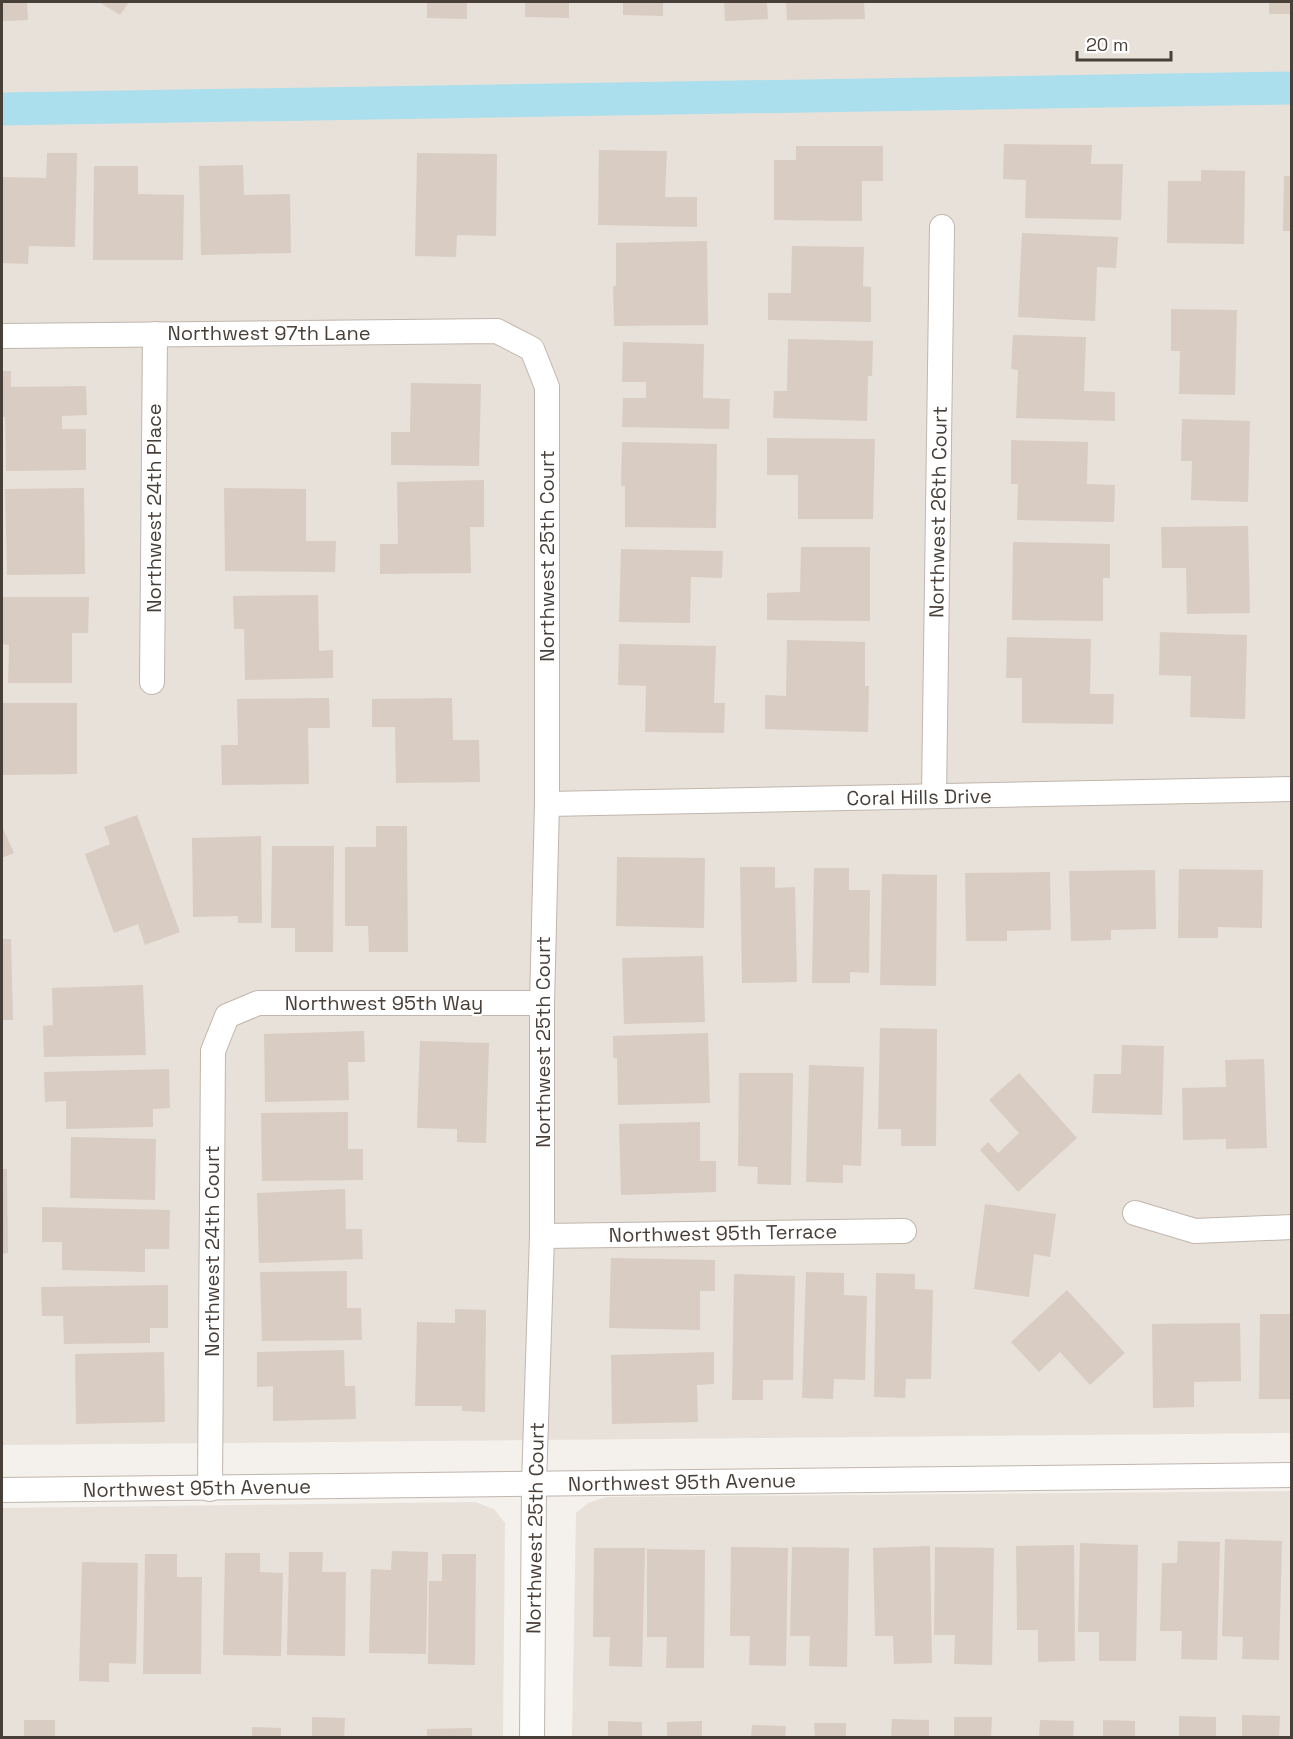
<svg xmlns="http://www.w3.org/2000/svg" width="1293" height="1739" font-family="'Space Grotesk',sans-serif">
<rect width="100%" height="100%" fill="#f4f0eb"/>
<!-- residential -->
<g fill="#e8e1d9">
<path d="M2,2h1289v1431l-1289,12z"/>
<path d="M1291,1491v246l-719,1 4,-225 12,-10 18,-6z"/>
<path d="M475,1502l19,7 11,14 -2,214h-501v-229z"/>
</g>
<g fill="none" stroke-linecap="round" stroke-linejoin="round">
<!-- canal -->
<path stroke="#abdfed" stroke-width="33" d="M2,109l1290,-21"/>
</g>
<!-- building -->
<g fill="#d9ccc3">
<path d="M2,2h25l1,18 -26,1z"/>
<path d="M99,2h30l-9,13z"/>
<path d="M427,2h40v17l-40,-1z"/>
<path d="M525,2h44v16l-44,-1z"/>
<path d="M623,2h40v14l-40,-1z"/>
<path d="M724,2h43l1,17 -43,2z"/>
<path d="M786,2h78l1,17 -78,1z"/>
<rect x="1269" y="2" width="23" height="12"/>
<path d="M1004,144l88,1 -1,19h32l-2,56 -96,-2 1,-38 -23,-1z"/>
<path d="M796,146h87v35h-21v40l-88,-1v-60h22z"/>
<path d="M599,150l68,1 -2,46h32v30l-99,-2z"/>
<path d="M47,153h30l-2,94 -46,-1 -1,18 -26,-1v-86l44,1z"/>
<path d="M417,153l80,1 -1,82 -39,-1 -1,22 -41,-1z"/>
<path d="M243,165l1,30 46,-1 1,59 -90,2 -2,-89z"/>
<path d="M94,166h44v28l46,1 -1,65h-90z"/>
<path d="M1201,170l44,1 -1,73 -77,-1 1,-62h33z"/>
<path d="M1284,176h8v55h-9z"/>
<path d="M1022,233l96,4 -2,31 -19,-1 -2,54 -77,-4z"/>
<path d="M707,241l1,84 -94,1 -1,-40h3v-43z"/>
<path d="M792,246l72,1 -1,39 8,1v35l-103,-2v-27h23z"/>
<path d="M1171,309l66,1 -2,85 -56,-1 1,-43h-9z"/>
<path d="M1013,335l73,2 -2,54 31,1v29l-99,-3 2,-48 -7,-1z"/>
<path d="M788,339l85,2 -1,35h-4l-1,45 -94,-3 1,-27h13z"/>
<path d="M623,342l81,2 -1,54 27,1 -1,30 -107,-2 1,-29h23v-16h-24z"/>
<path d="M2,371h9v16l75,-1 1,29 -25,1v13h24v41l-80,1 -1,-54h-3z"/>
<path d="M411,383l70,1 -2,82 -88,-1v-33h19z"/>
<path d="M1182,419l68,2 -2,81 -57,-2 1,-39h-11z"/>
<path d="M767,438l108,1 -2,80h-75v-44h-31z"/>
<path d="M1011,440l77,2 -1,42 28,1 -1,37 -97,-2 1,-36h-7z"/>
<path d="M622,442l95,2 -1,84 -91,-1v-41h-4z"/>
<path d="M484,480v47h-14l1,46 -91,1v-30h18l-1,-62z"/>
<path d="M84,488l1,86 -78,1 -2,-86z"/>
<path d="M224,488l82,1v52h30l-1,31 -110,-1z"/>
<path d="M1248,526l2,87 -63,1 -1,-46h-24l-1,-41z"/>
<path d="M1013,542l97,2v34h-7v43l-91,-1z"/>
<path d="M801,547h69v74l-103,-1v-27l33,-1z"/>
<path d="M621,549l102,2 -1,27 -31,-1 -1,46 -71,-1z"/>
<path d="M318,595l1,56 14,-1v28l-88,2 -1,-51h-10l-1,-33z"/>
<path d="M2,597h87l-1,36h-16v50h-64l1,-38 -7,-1z"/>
<path d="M1160,632l87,3 -2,84 -55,-2 1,-41 -32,-1z"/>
<path d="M1007,637l84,2 -1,55h24l-1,30 -91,-1v-45h-16z"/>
<path d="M787,640l78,2v44h4l-1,46 -103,-3v-34l21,1z"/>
<path d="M619,644l97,2 -2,57h11l-1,30 -79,-1 1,-46 -28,-1z"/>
<path d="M329,698l1,30h-22l1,56 -87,1 -1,-40h17l-1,-46z"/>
<path d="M452,698l1,42h26l1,42 -84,1 -1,-56h-23v-28z"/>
<path d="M2,703h75v71l-75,1z"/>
<path d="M137,815l43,117 -35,13 -7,-21 -24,9 -29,-79 25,-10 -6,-17z"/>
<path d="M2,826l12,27 -12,5z"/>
<path d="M376,826h31l1,126h-39l-1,-26h-23v-79h31z"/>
<path d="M261,836l1,87h-24v-7l-45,1 -1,-79z"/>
<path d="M272,846h62l-1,106h-38v-24h-24z"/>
<path d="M617,857l88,1 -1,70 -88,-2z"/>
<path d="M740,867h35v21l20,-1 2,95 -55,1z"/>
<path d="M814,868h35v22h21l-1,83 -19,-1v11h-38z"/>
<path d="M1179,869l84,1 -1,58 -44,-1v11h-40z"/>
<path d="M1155,870l1,59 -45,1v10l-40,1 -2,-70z"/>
<path d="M1050,872l1,58 -44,1v10h-41l-1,-68z"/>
<path d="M882,874l55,1 -1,111 -56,-1z"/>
<path d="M2,939h9l2,81h-11z"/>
<path d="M703,956l2,66 -81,2 -2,-66z"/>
<path d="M143,985l3,70 -102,2 -1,-31 10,-1 -1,-37z"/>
<path d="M880,1028l57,1 -1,117h-35v-17h-23z"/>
<path d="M364,1031l1,31h-17l1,38 -84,2 -1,-68z"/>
<path d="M708,1033l2,70 -92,2 -1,-47h-4v-22z"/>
<path d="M420,1041l69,2 -3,100 -29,-1v-13l-40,-1z"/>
<path d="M1122,1045l42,1 -2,69 -70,-2 2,-39h27z"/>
<path d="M1264,1059l3,89 -41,1v-10l-43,1 -1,-52 44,-1 -1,-27z"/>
<path d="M809,1065l55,2 -3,99 -18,-1v18l-37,-1z"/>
<path d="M169,1069l1,39 -17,1v18l-87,2v-28l-21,1 -1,-30z"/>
<path d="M739,1073h54l-2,112 -34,-1 1,-17 -20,-1z"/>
<path d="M1019,1073l58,65 -59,54 -38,-42 8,-8 10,11 21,-20 -30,-33z"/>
<path d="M348,1112v37h15v31l-101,1 -1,-68z"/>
<path d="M700,1122v39h16v31l-95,3 -2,-71z"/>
<path d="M71,1137l85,2 -1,61 -85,-2z"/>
<path d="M2,1169h5l1,84 -6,1z"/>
<path d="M345,1189l1,40h16l1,30 -104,4 -2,-70z"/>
<path d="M985,1204l71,10 -6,43 -16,-3 -5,43 -55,-8z"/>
<path d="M42,1207l128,3 -1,39h-24v23l-83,-2v-28h-20z"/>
<path d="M611,1258l104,2v31h-15v39l-91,-2z"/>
<path d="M347,1271v37h14l1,32 -100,1 -2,-69z"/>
<path d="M806,1272l38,1v22l23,1 -2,84 -31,-1 -1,20 -31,-1z"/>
<path d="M876,1273l39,1v15l18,1 -2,89h-25l-1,19 -31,-1z"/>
<path d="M734,1274l61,2 -2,104h-30v20h-31z"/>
<path d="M168,1285v43h-18v15l-86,1 -1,-28h-21l-1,-29z"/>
<path d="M1067,1290l58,63 -35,32 -30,-33 -21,20 -28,-30z"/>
<path d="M455,1309l31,1 -1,102 -23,-1v-5h-47l2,-84 38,1z"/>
<path d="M1260,1314h32v85h-33z"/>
<path d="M1240,1323l1,58 -47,1v25l-41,1 -1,-84z"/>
<path d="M344,1350l1,36h10l1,33 -83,2v-35l-16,1v-35z"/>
<path d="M164,1352l1,70 -89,2 -1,-70z"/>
<path d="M714,1352v32l-17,1 1,37 -86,2 -1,-69z"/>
<path d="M1225,1539l57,2 -3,119 -37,-1 1,-22 -21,-1z"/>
<path d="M1178,1541l42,1 -3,118 -36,-1 1,-28h-22l2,-68h15z"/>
<path d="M1080,1543l58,2 -2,116h-37v-29h-21z"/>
<path d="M1074,1545l1,116 -37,1v-32h-21l-1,-84z"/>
<path d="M930,1546l2,117 -38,1 -1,-28h-18l-2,-88z"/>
<path d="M731,1547l57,1 -2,118 -37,-1 1,-29h-20z"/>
<path d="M792,1547l57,1 -2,119 -38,-1 1,-30h-20z"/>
<path d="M935,1547l59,1 -2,117 -38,-1 1,-29h-21z"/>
<path d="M594,1548h51l-3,119 -33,-1 1,-29h-17z"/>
<path d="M647,1549l58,1 -1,118h-38l1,-31h-20z"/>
<path d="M392,1551l36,1 -2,102 -57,-1 2,-84 20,1z"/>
<path d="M289,1552h34l-1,20h24l-1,84 -58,-1z"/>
<path d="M225,1553h35v19l23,1 -2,83 -58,-1z"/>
<path d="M145,1554h32v23h25l-1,97h-58z"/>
<path d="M442,1554h34l-1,111 -47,-1 1,-83h13z"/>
<path d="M82,1562l56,1 -2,101 -27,-1v19l-30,-1z"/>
<path d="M1242,1715l38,1 -1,22h-37z"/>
<path d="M1179,1716l37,1v21h-37z"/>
<path d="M312,1717l33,1 -1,20h-32z"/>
<path d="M954,1717h38l-1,21h-37z"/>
<path d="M892,1719l37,1v18h-38z"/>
<rect x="24" y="1720" width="31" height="18"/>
<path d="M1040,1720l34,1 -1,17h-34z"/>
<path d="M1103,1720l32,1v17h-32z"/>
<path d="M608,1721l34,1v16h-34z"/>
<path d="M702,1721v17h-35v-16z"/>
<path d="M814,1723h32v15h-31z"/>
<path d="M752,1725l34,1 -1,12h-34z"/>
<path d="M252,1727l29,1v10h-29z"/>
<path d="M472,1728v10h-45v-9z"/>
</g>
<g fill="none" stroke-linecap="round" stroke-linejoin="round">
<defs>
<g id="street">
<path d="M2,336l495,-5 35,18 15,38v417l-5,199v233l-8,248 -2,254"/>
<path d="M152,682l3,-348"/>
<path d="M934,796l8,-569"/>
<path d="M547,804l745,-15"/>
<path d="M1135,1213l60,18 97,-4"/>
<path d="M542,1236l362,-5"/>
<path d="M210,1489l3,-438 14,-35 31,-13h284"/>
<path d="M2,1490l1290,-15"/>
</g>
</defs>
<!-- street casing -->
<use href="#street" stroke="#c0b6ad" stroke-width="26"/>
<!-- street -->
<use href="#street" stroke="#fff" stroke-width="24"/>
</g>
<g text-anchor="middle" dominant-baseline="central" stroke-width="4.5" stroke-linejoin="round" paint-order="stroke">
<!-- street labels -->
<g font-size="20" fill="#483f39" stroke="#fff">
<text x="269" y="333">Northwest 97th Lane</text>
<text transform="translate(154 508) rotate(-90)">Northwest 24th Place</text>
<text transform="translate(938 512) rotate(-89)">Northwest 26th Court</text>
<text transform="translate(547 556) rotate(-90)">Northwest 25th Court</text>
<text transform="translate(919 797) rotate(-1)">Coral Hills Drive</text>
<text x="384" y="1003">Northwest 95th Way</text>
<text transform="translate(543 1042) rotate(-90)">Northwest 25th Court</text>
<text transform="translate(723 1233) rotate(-1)">Northwest 95th Terrace</text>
<text transform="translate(212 1251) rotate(-90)">Northwest 24th Court</text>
<text transform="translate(682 1482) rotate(-1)">Northwest 95th Avenue</text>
<text transform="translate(197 1488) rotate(-1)">Northwest 95th Avenue</text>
<text transform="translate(535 1528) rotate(-89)">Northwest 25th Court</text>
</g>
</g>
<!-- border -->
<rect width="1293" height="1739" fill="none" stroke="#483f39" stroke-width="6"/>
<!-- scale -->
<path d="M1077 51v9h94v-9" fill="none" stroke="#483f39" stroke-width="3"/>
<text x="1086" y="51" font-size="18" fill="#483f39" stroke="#ffffff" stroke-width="4.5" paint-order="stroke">20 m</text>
</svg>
